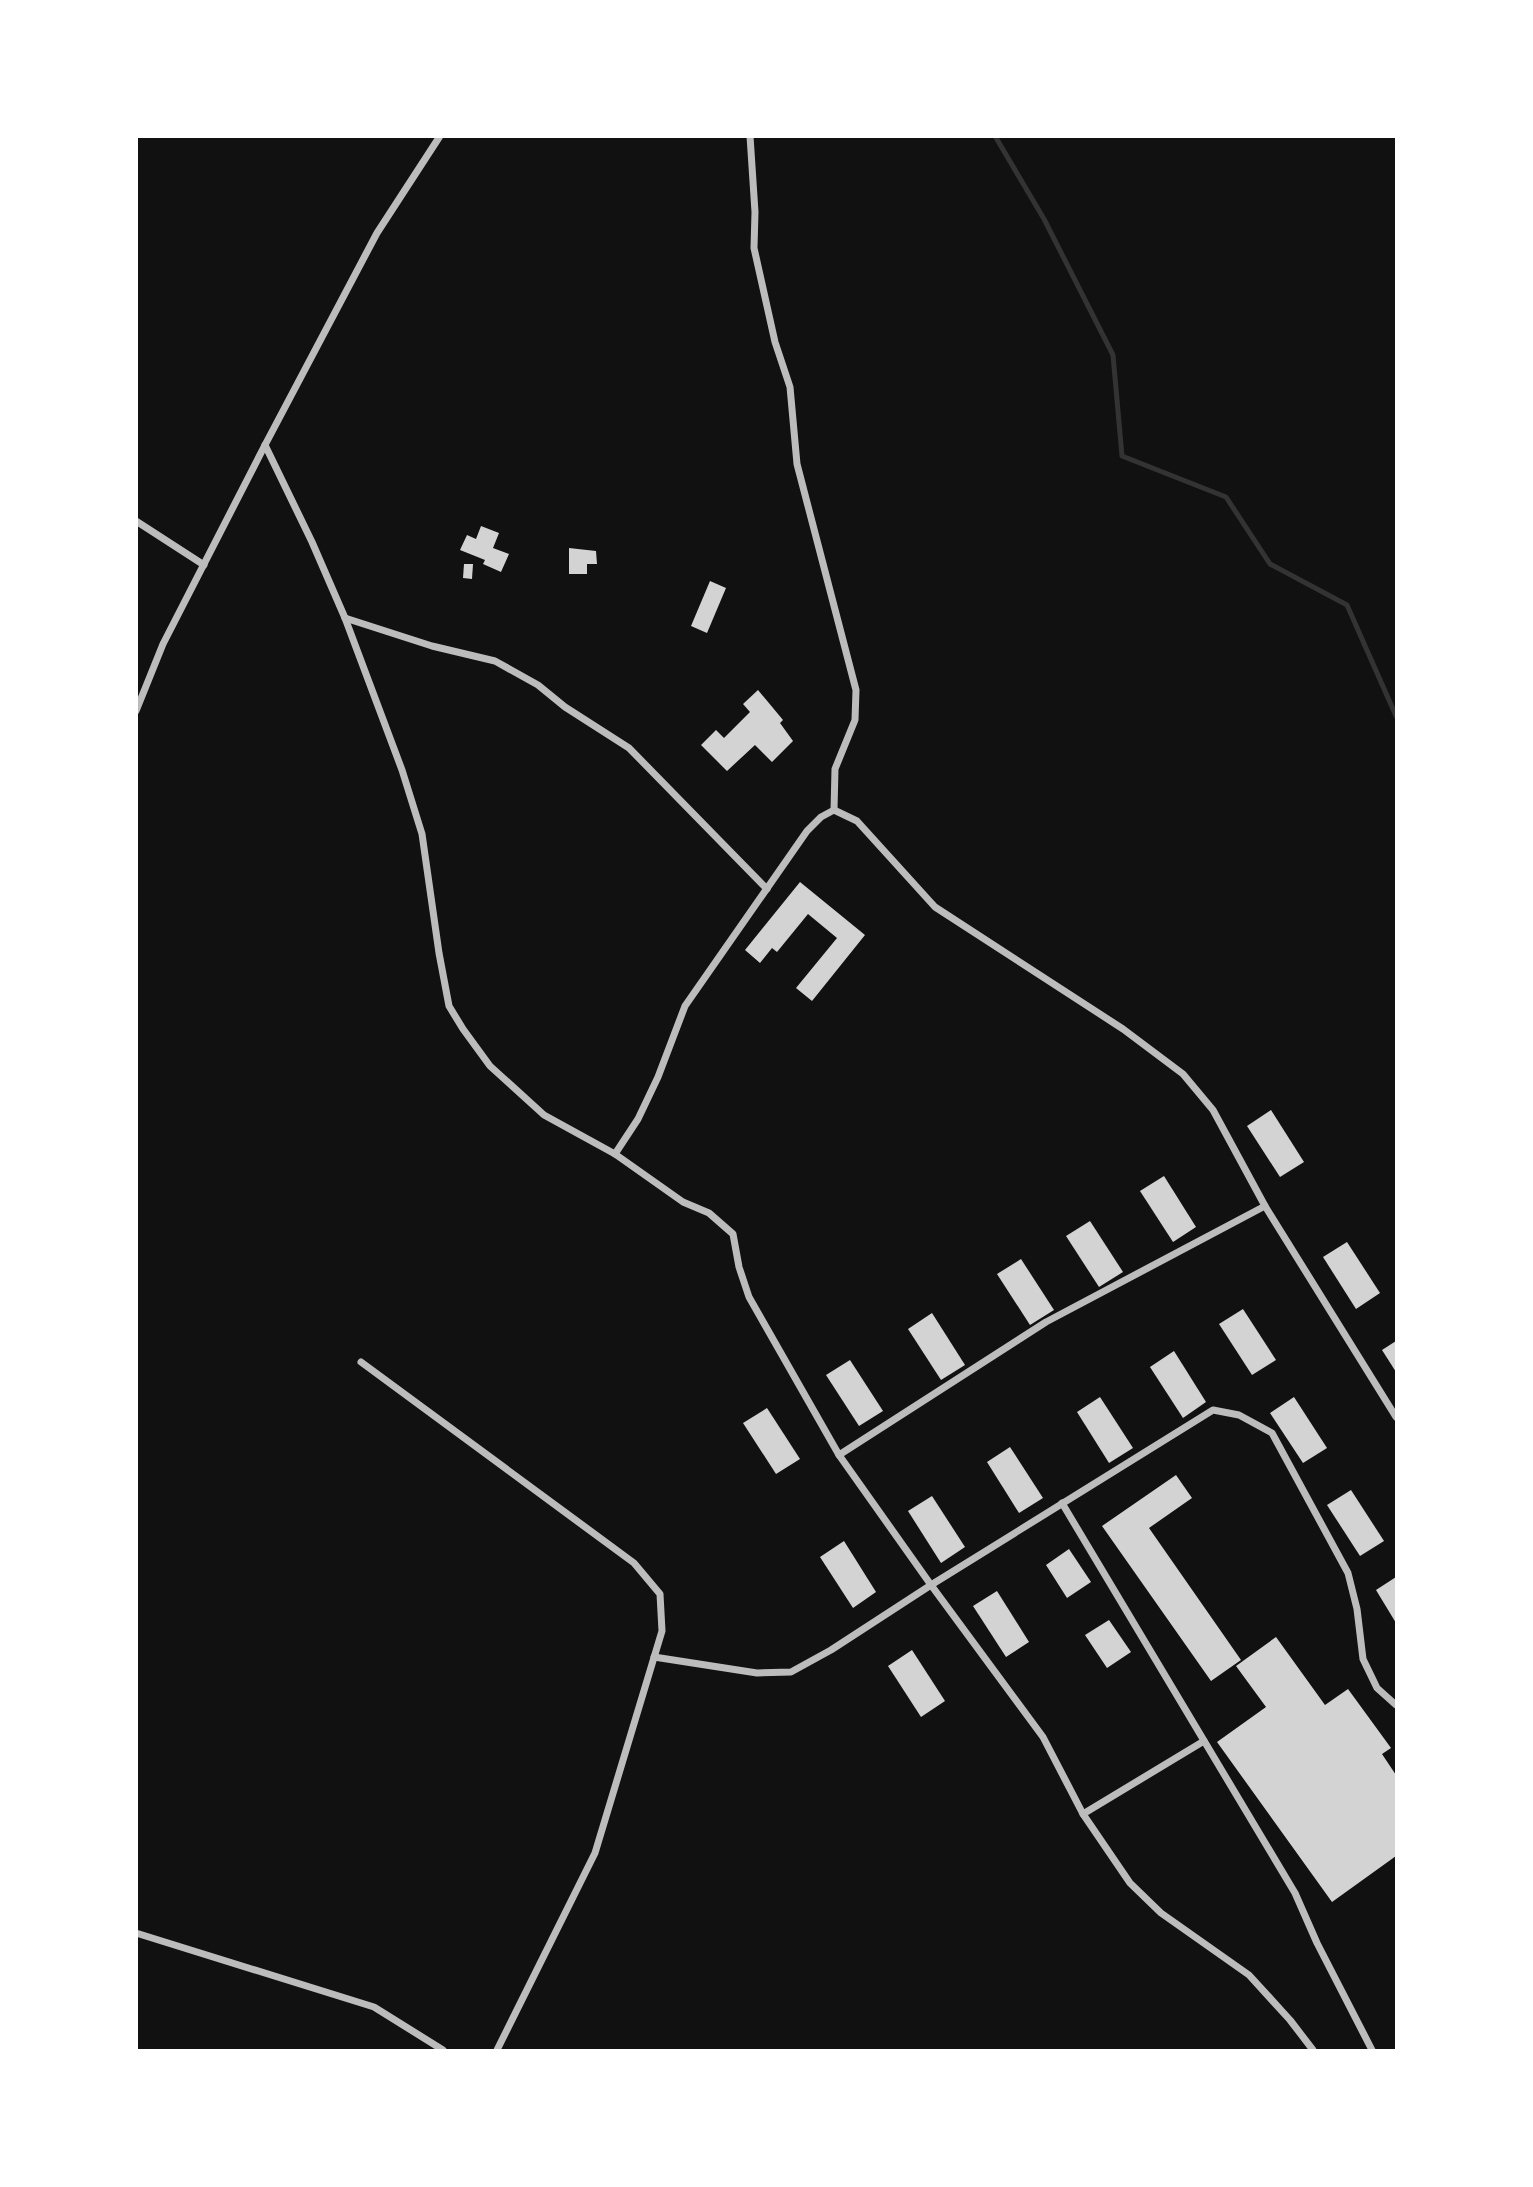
<svg xmlns="http://www.w3.org/2000/svg" width="1533" height="2187" font-family="Lato,sans-serif">
<rect width="100%" height="100%" fill="#111"/>
<g fill="none" stroke-linecap="round" stroke-linejoin="round">
<!-- stream -->
<path stroke="#333" stroke-width="5" d="M995,136l49,83 69,136 9,101 104,41 44,67 77,41 49,111"/>
</g>
<!-- building -->
<g fill="#d3d3d3">
<path d="M481,526l18,7 -6,15 16,6 -8,18 -18,-8 2,-4 -25,-10 7,-15 9,4z"/>
<path d="M569,548l27,3 1,13h-10v10h-18z"/>
<path d="M464,564h9l-1,15 -9,-1z"/>
<path d="M710,581l16,7 -19,45 -16,-7z"/>
<path d="M758,690l25,30 -3,3 13,18 -21,21 -17,-17 -28,26 -26,-26 15,-15 8,8 26,-26 -7,-8z"/>
<path d="M800,882l65,53 -53,66 -16,-13 41,-50 -29,-24 -31,38 -5,-4 -12,15 -15,-13z"/>
<path d="M1271,1110l33,52 -24,15 -33,-51z"/>
<path d="M1164,1176l32,51 -23,15 -33,-51z"/>
<path d="M1090,1221l33,51 -24,15 -33,-51z"/>
<path d="M1347,1242l33,51 -24,16 -33,-52z"/>
<path d="M1021,1259l33,51 -24,15 -33,-51z"/>
<path d="M1243,1309l33,51 -24,15 -33,-51z"/>
<path d="M932,1313l33,52 -24,15 -33,-51z"/>
<path d="M1396,1341v31l-14,-22z"/>
<path d="M1174,1351l32,51 -23,16 -33,-51z"/>
<path d="M850,1360l33,51 -24,15 -33,-51z"/>
<path d="M1100,1397l33,51 -24,15 -32,-51z"/>
<path d="M1294,1397l33,51 -24,15 -33,-50z"/>
<path d="M767,1408l33,51 -24,15 -33,-51z"/>
<path d="M1010,1447l33,51 -24,15 -32,-51z"/>
<path d="M1176,1475l16,23 -43,30 92,132 -30,21 -109,-155z"/>
<path d="M1351,1490l33,51 -24,15 -33,-51z"/>
<path d="M932,1496l33,51 -24,16 -33,-52z"/>
<path d="M844,1541l32,51 -23,16 -33,-51z"/>
<path d="M1069,1549l22,33 -24,16 -21,-33z"/>
<path d="M1396,1577v46l-20,-33z"/>
<path d="M997,1591l32,51 -23,15 -33,-51z"/>
<path d="M1109,1620l22,32 -24,16 -22,-33z"/>
<path d="M1276,1637l49,68 23,-16 43,59 -9,6 14,21v81l-64,46 -115,-160 49,-35 -30,-41z"/>
<path d="M912,1650l33,51 -24,16 -33,-51z"/>
</g>
<g fill="none" stroke-linecap="round" stroke-linejoin="round">
<!-- minor -->
<g stroke="#bcbcbc" stroke-width="7">
<path d="M750,136l5,76 -1,36 21,94 15,45 7,77 59,226 -1,30 -20,49 -1,41"/>
<path d="M265,445l47,97 33,76 57,152 20,64 17,119 10,53 14,23 27,37 54,49 71,39 68,48 26,11 24,21 6,33 10,30 90,158 92,130 112,152 40,77 47,69 31,30 88,62 41,45 23,30"/>
<path d="M136,521l68,44"/>
<path d="M345,618l87,28 63,15 43,24 27,22 64,41 138,141"/>
<path d="M136,711l27,-67 102,-199 112,-212 63,-97"/>
<path d="M834,810l23,11 78,86 188,122 60,45 30,36 52,96 131,211"/>
<path d="M615,1154l23,-35 20,-42 27,-71 122,-175 14,-14 13,-7"/>
<path d="M361,1362l273,201 26,31 2,37 -67,222 -98,197"/>
<path d="M839,1455l207,-133 219,-116"/>
<path d="M1062,1503l233,390 22,50 55,107"/>
<path d="M654,1657l103,16 34,-1 40,-22 100,-65 282,-175 26,5 33,18 76,140 9,36 6,50 14,29 19,17"/>
<path d="M1083,1814l121,-73"/>
<path d="M136,1933l238,74 69,43"/>
</g>
</g>
<!-- border -->
<rect width="1533" height="2187" fill="none" stroke="#ffffff" stroke-width="276"/>
</svg>
